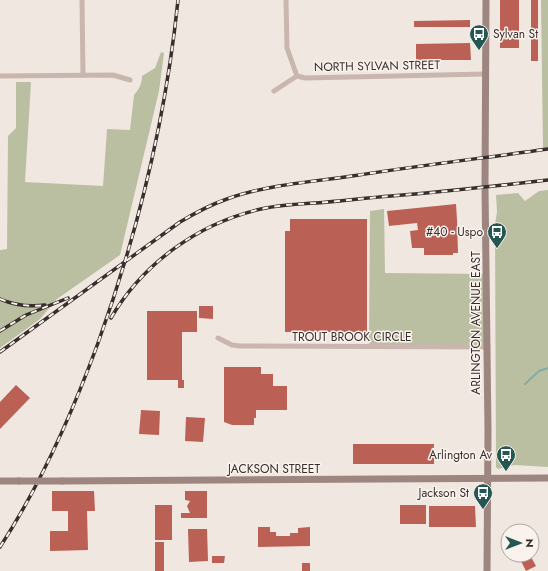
<svg xmlns="http://www.w3.org/2000/svg" width="548" height="571" font-family="Jost,sans-serif">
<rect width="100%" height="100%" fill="#f1e7e1"/>
<!-- green -->
<g fill="#babfa2">
<path d="M541,0h7v149h-5z"/>
<path d="M161,52l3,1 -5,38 -39,164 -63,44 -17,20 -40,29v-98l7,-1 1,-113 8,-8v-46h15l-6,100 78,4 4,-57 23,1 4,-35c5,-6 8,-11 8,-19l13,-8z"/>
<path d="M548,190v277l-34,-2 -16,4 -2,-2 -1,-243 2,-12 -1,-17 22,-2 7,8 14,-10z"/>
<path d="M384,209l1,64 102,1 1,73h-119l1,-136z"/>
</g>
<g fill="none" stroke-linecap="round" stroke-linejoin="round">
<!-- stream -->
<path stroke="#82aca8" stroke-width="2" d="M525,384l14,-13 9,-3"/>
</g>
<!-- building -->
<g fill="#bb6055">
<rect x="500" y="0" width="19" height="48"/>
<rect x="531" y="0" width="7" height="61"/>
<path d="M470,20v7h-56v-6z"/>
<path d="M470,43l1,17h-55v-16z"/>
<path d="M456,204l1,16 1,33h-5v2h-29v-7h-12l-2,-17 8,-1 -1,-7 -28,3 -2,-15z"/>
<path d="M290,219h77v113h-82v-101h5z"/>
<path d="M199,306h14v13l-14,-1z"/>
<path d="M147,311h50v21h-15v48h2v8h-6v-8h-31z"/>
<path d="M224,367h37v7h12v12h14v24h-31v8h-2v7h-22l-8,-3z"/>
<path d="M16,385l14,13 -30,31v-27z"/>
<path d="M141,410l19,1 -1,24 -20,-1z"/>
<path d="M186,417l19,1 -2,24 -18,-1z"/>
<rect x="353" y="444" width="81" height="20"/>
<path d="M52,491h42l1,20h-8l1,39 -38,1v-20h18v-20h-16z"/>
<path d="M185,491h22v27h-26v-5h9l-3,-7 3,-5 -5,-1z"/>
<rect x="155" y="505" width="17" height="35"/>
<rect x="400" y="505" width="26" height="19"/>
<path d="M429,506h46l1,21h-47z"/>
<path d="M258,527h12v5h6v4h14v-3h8v-5l12,-1v19l-52,1z"/>
<path d="M188,529h19l1,32 -19,1z"/>
<rect x="155" y="542" width="9" height="29"/>
<path d="M518,555h12l6,11 -10,5z"/>
<path d="M212,556h13l-1,7h-12z"/>
<rect x="302" y="563" width="8" height="8"/>
</g>
<g fill="none" stroke-linecap="round" stroke-linejoin="round">
<!-- street -->
<g stroke="#c9b6ae" stroke-width="5">
<path d="M82,0l1,75"/>
<path d="M286,0l1,48 10,28"/>
<path d="M0,76l113,-1 17,5"/>
<path d="M274,91l23,-15 8,2 180,-4"/>
<path d="M218,338l14,7 8,1 248,1"/>
</g>
<!-- secondary -->
<g stroke="#9c867f" stroke-width="7">
<path d="M486,0l-1,187 3,244 -1,140"/>
<path d="M0,481h19"/>
<path d="M62,481l486,-3"/>
</g>
<defs>
<g id="rail">
<path d="M0,299c14,6 30,8 45,6"/>
<path d="M111,318c32,-55 88,-95 150,-109 18,-4 37,-5 55,-6 25,-2 50,-5 75,-7 52,-4 105,-10 157,-16"/>
<path d="M0,331l26,-16 42,-17"/>
<path d="M0,352l180,-130c15,-9 30,-17 47,-23 38,-14 84,-17 125,-23 65,-10 131,-18 196,-27"/>
<path d="M0,547c41,-63 72,-133 98,-204 40,-111 68,-226 80,-343"/>
</g>
</defs>
<!-- rail casing -->
<use href="#rail" stroke="#382e2b" stroke-width="3.5"/>
<!-- rail -->
<use href="#rail" stroke="#f9f2ed" stroke-width="2" stroke-dasharray="6" stroke-linecap="butt"/>
<!-- secondary-bridge -->
<path stroke="#9c867f" stroke-width="7" d="M19,481h43"/>
</g>
<!-- icons -->
<defs>
<symbol id="bus-pin" viewBox="-11 -11 22 30"><path d="M0 17L-7.5 6A9.5 9.5 0 1 1 7.5 6Z" fill="#245652" stroke="#f9f2ed"/><path d="M-5-6H5V4H4V6H2V4H-2V6H-4V4H-5ZM-3.5-4V0h7V-4ZM-3.5 1.2v1.5H-2V1.2ZM2 1.2v1.5H3.5V1.2Z" fill="#fff"/></symbol>
</defs>
<g fill-rule="evenodd">
<use href="#bus-pin" x="468" y="23" width="22" height="30"/>
<use href="#bus-pin" x="486" y="221" width="22" height="30"/>
<use href="#bus-pin" x="495" y="444" width="22" height="30"/>
<use href="#bus-pin" x="472" y="482" width="22" height="30"/>
</g>
<g text-anchor="middle" dominant-baseline="central" stroke-width="3" stroke-linejoin="round" paint-order="stroke">
<!-- poi labels -->
<g font-size="12" fill="#382e2b" stroke="#f9f2ed" text-anchor="end">
<text x="493" y="34" text-anchor="start">Sylvan St</text>
<text x="483" y="232">#40 - Uspo</text>
<text x="492" y="455">Arlington Av</text>
<text x="469" y="493">Jackson St</text>
</g>
<!-- street labels -->
<g font-size="12" fill="#382e2b" stroke="#f9f2ed">
<text transform="translate(377 66) rotate(-1)">NORTH SYLVAN STREET</text>
<text transform="translate(476 323) rotate(-90)">ARLINGTON AVENUE EAST</text>
<text x="352" y="337">TROUT BROOK CIRCLE</text>
<text x="274" y="469">JACKSON STREET</text>
</g>
</g>
<!-- north arrow -->
<g transform="translate(520 543) rotate(90)"><circle r="19" fill="#f9f2ed" stroke="#aca49f"/>
<path d="M0-3L7 15L0 10L-7 15Z" fill="#245652"/>
<text y="-6" font-size="11" font-weight="bold" text-anchor="middle" fill="#382e2b">N</text>
</g>
</svg>
